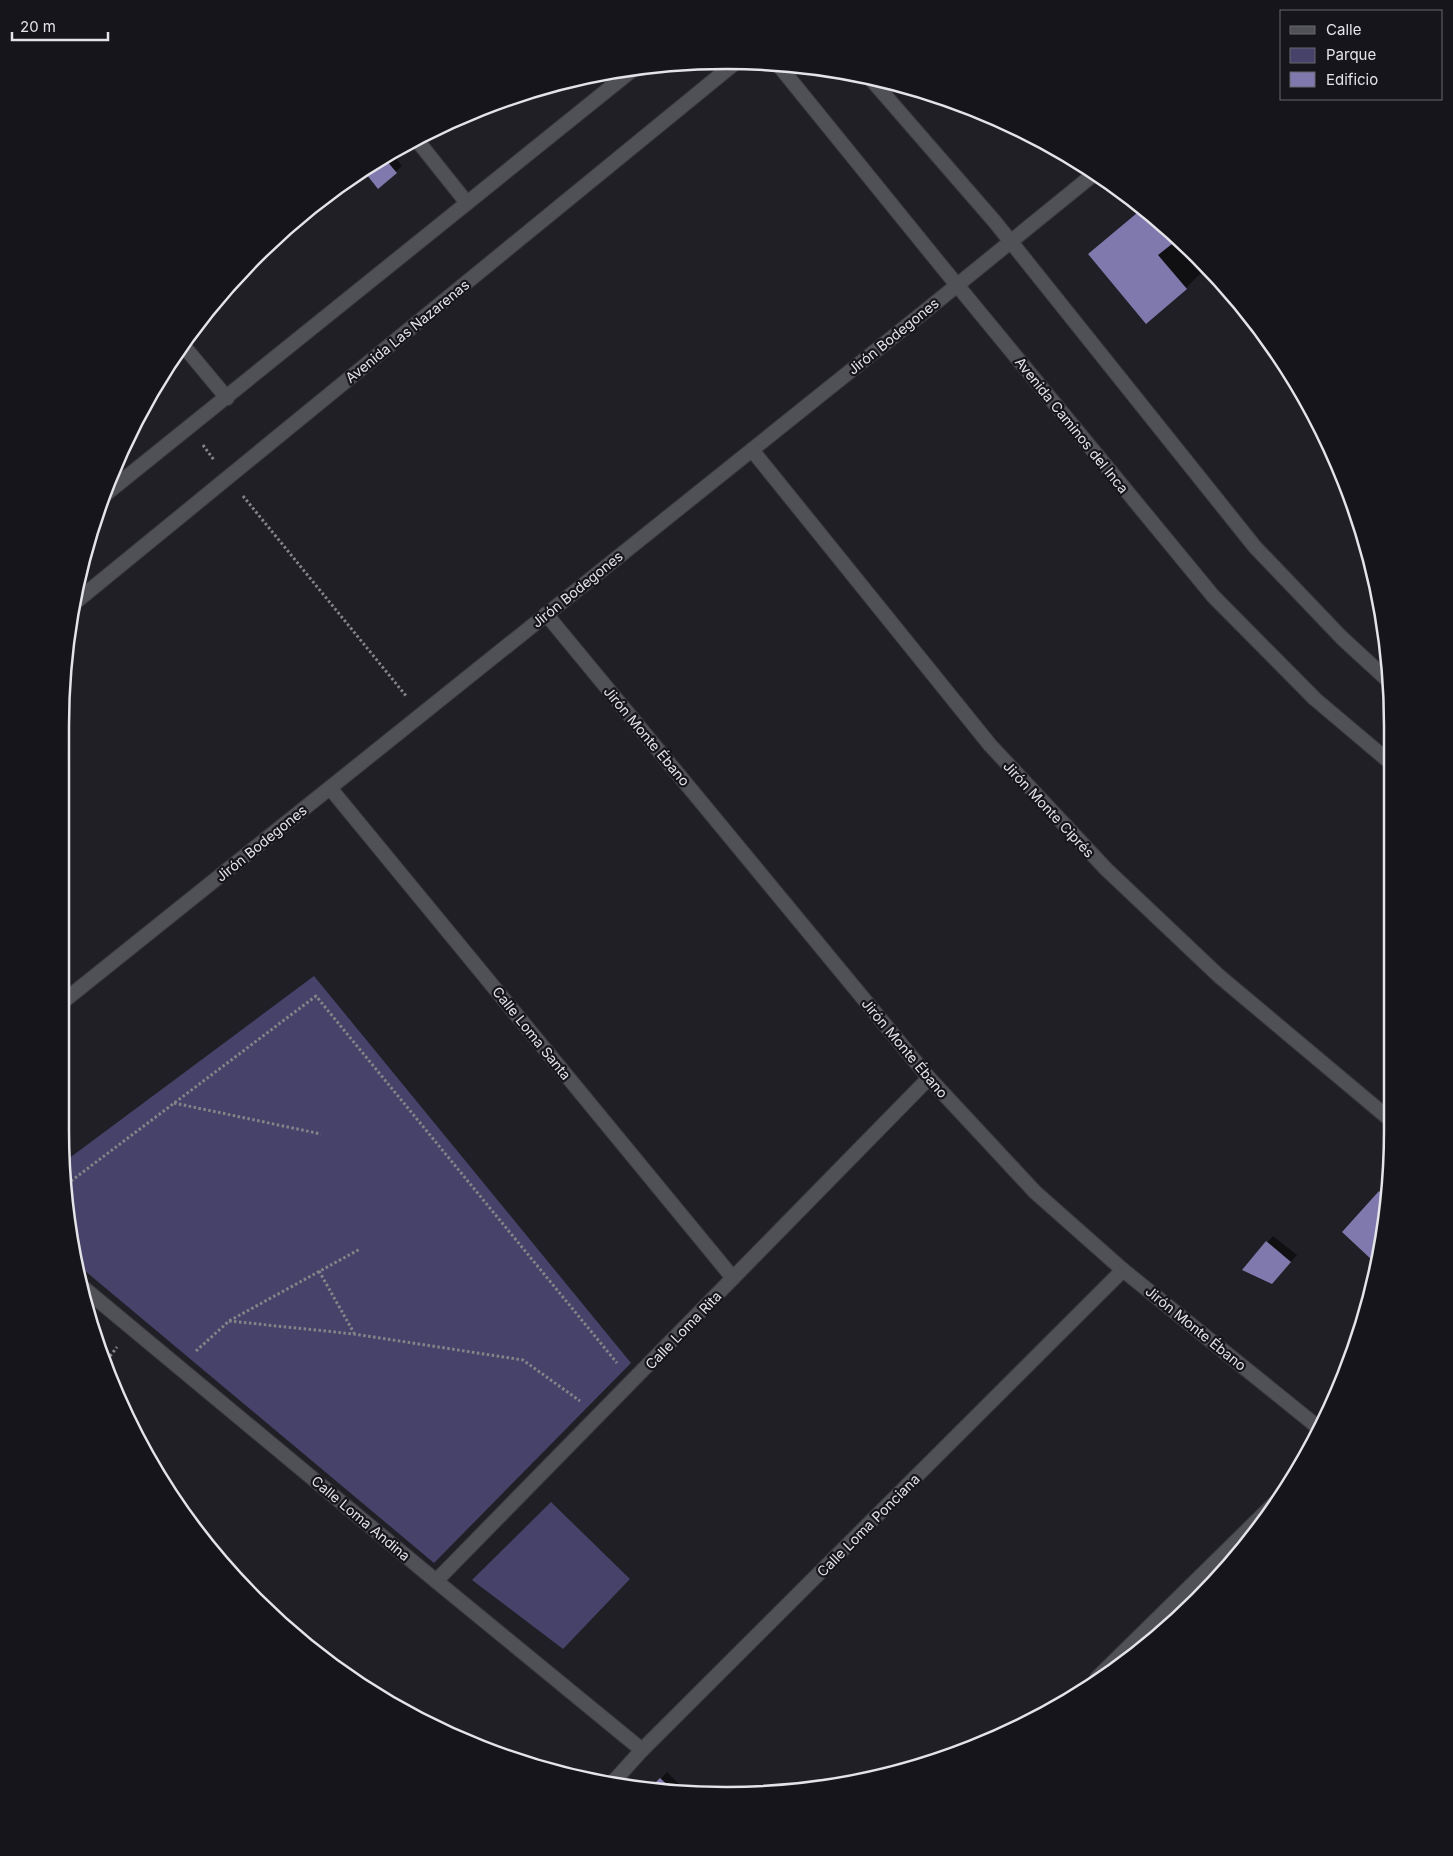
<svg xmlns="http://www.w3.org/2000/svg" width="1453" height="1856" font-family="Inter,sans-serif">
<rect width="100%" height="100%" fill="#1f1f25"/>
<!-- green -->
<g fill="#464269">
<path d="M314,976l317,387 -197,200 -356,-298 -14,-103z"/>
<path d="M551,1502l79,77 -67,70 -91,-69z"/>
</g>
<!-- shadow -->
<g fill="#0007">
<path d="M393,154l9,12 -23,21 -4,-18z"/>
<path d="M1143,208l52,48 10,13 -19,19 -96,-34z"/>
<path d="M1388,1184l-7,64 -9,10 8,-66z"/>
<path d="M1273,1236l24,19 -19,21 -34,-7z"/>
<path d="M667,1772l19,19 -32,-5z"/>
</g>
<!-- building -->
<g fill="#7f79ae">
<path d="M386,160l11,13 -19,16 -11,-14z"/>
<path d="M1143,208l34,32 -19,15 29,34 -41,35 -58,-70z"/>
<path d="M1379,1191l7,7 -5,51 -9,11 -30,-28z"/>
<path d="M1266,1241l25,21 -19,22 -30,-14z"/>
<path d="M660,1778l12,11 -20,-3z"/>
</g>
<g fill="none" stroke-linecap="round" stroke-linejoin="round">
<defs>
<g id="minor">
<path d="M416,139l51,64"/>
<path d="M182,344l45,54"/>
<path d="M752,450l238,295 116,124 113,107 174,146"/>
<path d="M546,614l383,464 106,114 88,78 196,158"/>
<path d="M330,788l403,490"/>
<path d="M60,1004l869,-696 165,-134"/>
<path d="M80,1285l356,296 206,169"/>
<path d="M436,1581l493,-503"/>
<path d="M614,1781l28,-31 481,-480"/>
</g>
<g id="tertiary">
<path d="M102,497l534,-430"/>
<path d="M78,600l657,-537"/>
<path d="M1097,1678l187,-184"/>
</g>
<g id="secondary">
<path d="M776,62l167,206 270,328 102,103 77,65"/>
<path d="M870,78l125,144 260,325 87,91 50,46"/>
</g>
</defs>
<!-- minor casing -->
<use href="#minor" stroke="#39393e" stroke-width="16"/>
<!-- tertiary casing -->
<use href="#tertiary" stroke="#39393e" stroke-width="16"/>
<!-- secondary casing -->
<use href="#secondary" stroke="#39393e" stroke-width="16"/>
<!-- path -->
<g stroke="#848489" stroke-width="3" stroke-dasharray="2.5 2.5" stroke-linecap="butt">
<path d="M203,445l11,15"/>
<path d="M243,496l164,201"/>
<path d="M174,1103l147,31"/>
<path d="M67,1184l249,-188 301,367"/>
<path d="M319,1271l35,62"/>
<path d="M229,1321l125,13 169,26 57,41"/>
<path d="M196,1351l33,-30 131,-72"/>
<path d="M107,1360l10,-13"/>
</g>
<!-- minor -->
<use href="#minor" stroke="#505057" stroke-width="14"/>
<!-- tertiary -->
<use href="#tertiary" stroke="#505057" stroke-width="14"/>
<!-- secondary -->
<use href="#secondary" stroke="#505057" stroke-width="14"/>
</g>
<g text-anchor="middle" dominant-baseline="central" stroke-width="4.5" stroke-linejoin="round" paint-order="stroke">
<!-- street labels -->
<g font-size="14" fill="#e4e4e8" stroke="#16151c">
<text transform="translate(407 331) rotate(-39)">Avenida Las Nazarenas</text>
<text transform="translate(893 336) rotate(-39)">Jirón Bodegones</text>
<text transform="translate(1072 425) rotate(51)">Avenida Caminos del Inca</text>
<text transform="translate(577 589) rotate(-39)">Jirón Bodegones</text>
<text transform="translate(647 736) rotate(50)">Jirón Monte Ébano</text>
<text transform="translate(1049 809) rotate(47)">Jirón Monte Ciprés</text>
<text transform="translate(261 843) rotate(-39)">Jirón Bodegones</text>
<text transform="translate(532 1033) rotate(51)">Calle Loma Santa</text>
<text transform="translate(905 1048) rotate(50)">Jirón Monte Ébano</text>
<text transform="translate(1196 1328) rotate(39)">Jirón Monte Ébano</text>
<text transform="translate(683 1330) rotate(-46)">Calle Loma Rita</text>
<text transform="translate(361 1518) rotate(40)">Calle Loma Andina</text>
<text transform="translate(868 1525) rotate(-45)">Calle Loma Ponciana</text>
</g>
</g>
<!-- crop -->
<path d="M0 0H1453V1856H0ZM726 69H727A657 657 0 0 1 1384 726V1130A657 657 0 0 1 727 1787H726A657 657 0 0 1 69 1130V726A657 657 0 0 1 726 69Z" fill="#16151c" fill-rule="evenodd"/>
<path fill="none" stroke="#e4e4e8" stroke-width="2.5" d="M726 69H727A657 657 0 0 1 1384 726V1130A657 657 0 0 1 727 1787H726A657 657 0 0 1 69 1130V726A657 657 0 0 1 726 69Z"/>
<!-- legend -->
<rect x="1280" y="10" width="162" height="90" fill="#16151c" stroke="#68686e"/>
<rect x="1290" y="26" width="25" height="8" fill="#505057" stroke="#68686e"/>
<text x="1326" y="35" font-size="15" fill="#e4e4e8">Calle</text>
<rect x="1290" y="48" width="25" height="15" fill="#464269" stroke="#68686e"/>
<text x="1326" y="60" font-size="15" fill="#e4e4e8">Parque</text>
<rect x="1290" y="72" width="25" height="15" fill="#7f79ae" stroke="#68686e"/>
<text x="1326" y="85" font-size="15" fill="#e4e4e8">Edificio</text>
<!-- scale -->
<path d="M12 32v8h96v-8" fill="none" stroke="#e4e4e8" stroke-width="2.5"/>
<text x="20" y="32" font-size="15" fill="#e4e4e8" stroke="#16151c" stroke-width="4" paint-order="stroke">20 m</text>
</svg>
